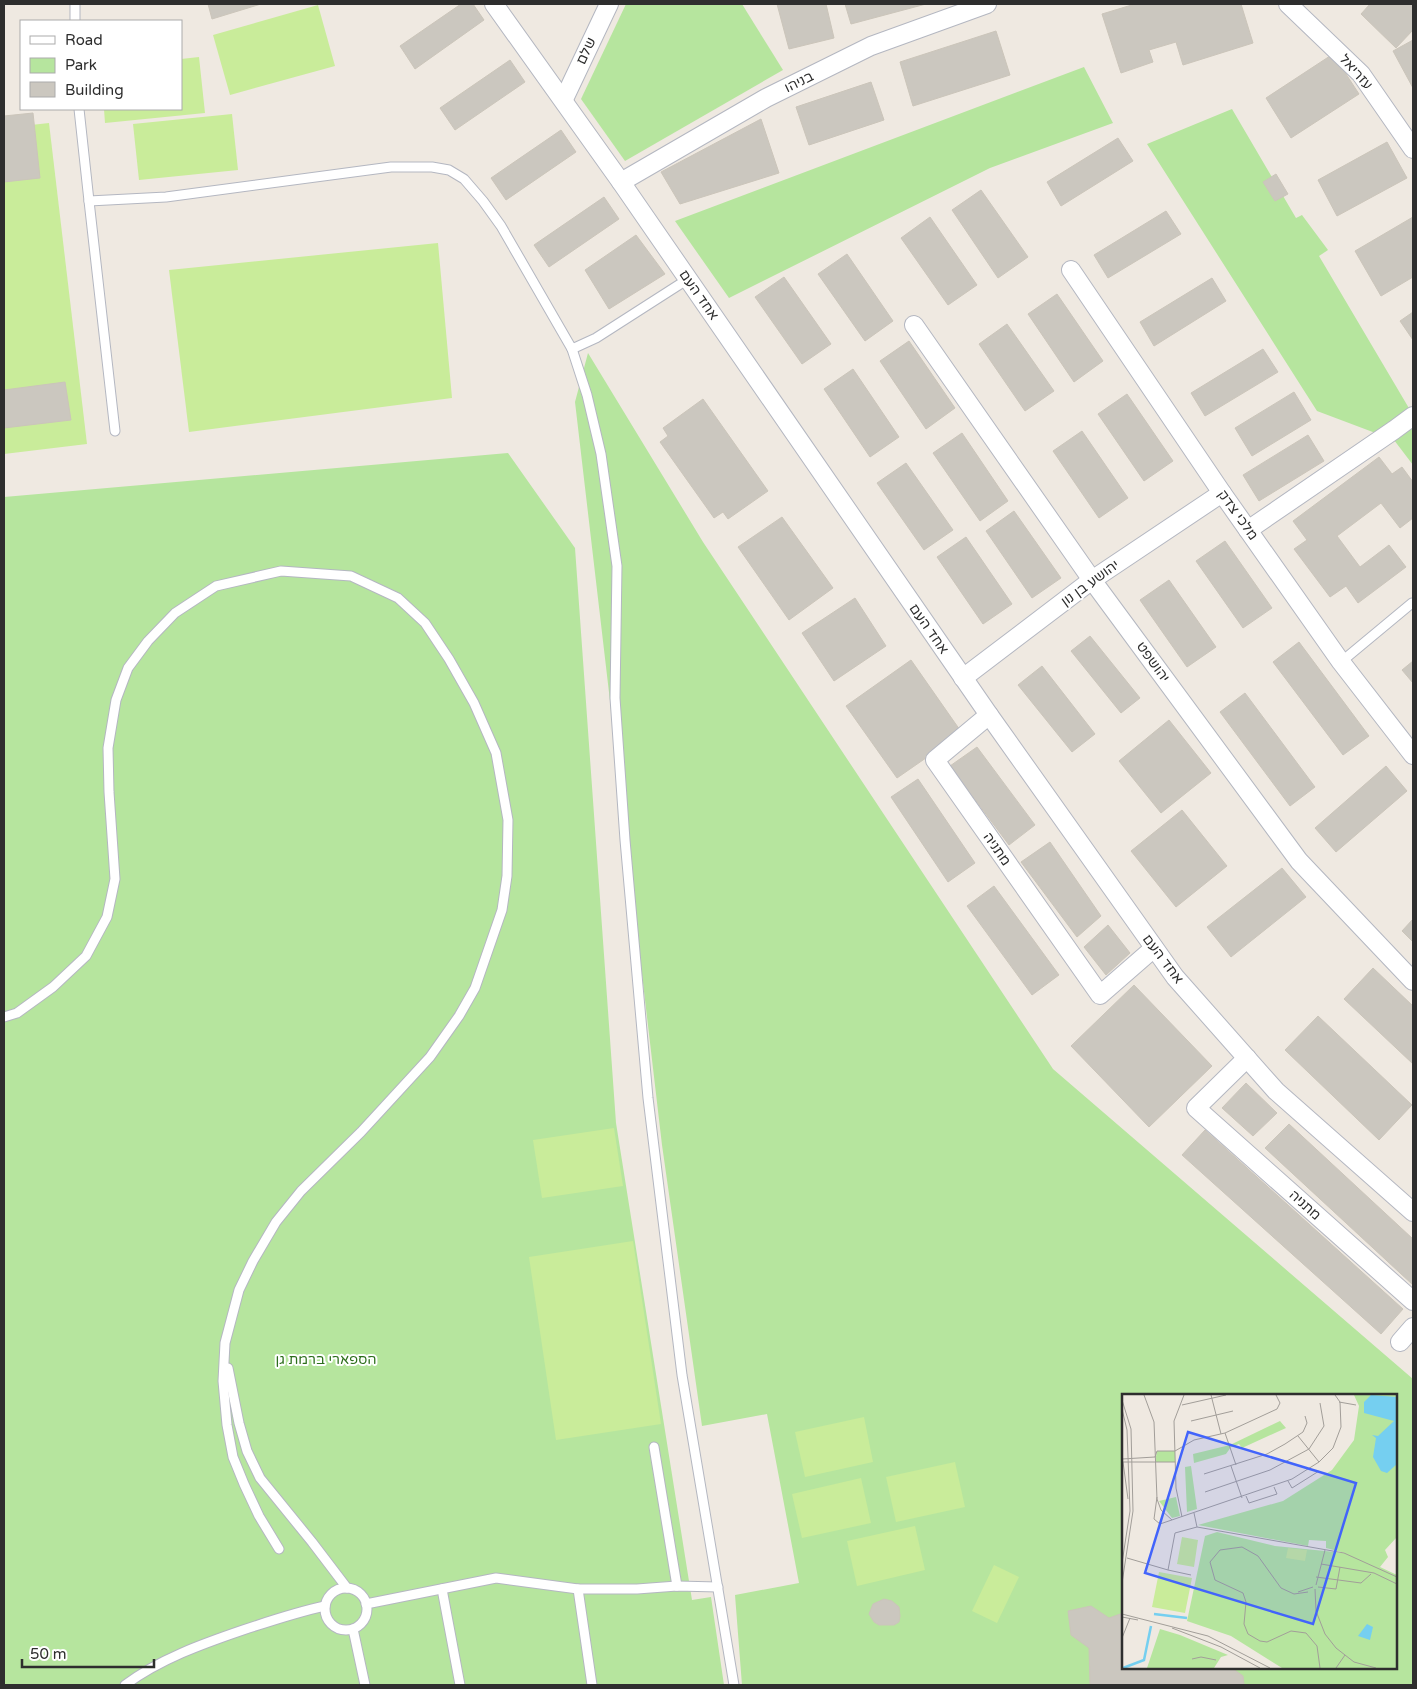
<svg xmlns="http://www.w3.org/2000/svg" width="1417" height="1689" font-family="'Varela Round','Noto Sans Hebrew',sans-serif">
<rect width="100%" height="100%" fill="#efe9e1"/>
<!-- green -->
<g fill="#b6e59e" fill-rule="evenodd">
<path d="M626,4h116l41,66 -158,91 -44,-62z"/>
<path d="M1084,67l29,56 -123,45 -261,130 -54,-77z"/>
<path d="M1232,109l64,109 6,-3 26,35 -9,6 94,159v50l-19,-25 -77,-29 -170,-267z"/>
<path d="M588,353l115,189 350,527 360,310v306h-671l-7,-90 64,-12 -32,-169 -65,12 -40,-281 -87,-743zM1123,1395h273v273h-273z"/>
<path d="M508,453l67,95 41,575 76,477 19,-3 13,88h-720v-1188z"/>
</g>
<!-- pitch -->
<g fill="#c9ec9a">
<path d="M318,5l17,61 -105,29 -17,-60z"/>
<path d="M199,57l6,56 -100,10 -1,-14h77v-50z"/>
<path d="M232,114l6,56 -99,10 -6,-56z"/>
<path d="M49,123l38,321 -83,10v-326z"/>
<path d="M438,243l14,155 -263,34 -20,-162z"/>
<path d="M614,1128l9,58 -81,12 -9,-58z"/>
<path d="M633,1241l28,183 -105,16 -27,-183z"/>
<path d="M864,1417l9,45 -68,15 -10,-45z"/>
<path d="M955,1462l10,45 -69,15 -10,-45z"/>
<path d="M861,1478l10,45 -69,15 -10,-44z"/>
<path d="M915,1526l10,44 -68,16 -10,-45z"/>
<path d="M994,1565l25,12 -22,46 -25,-12z"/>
</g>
<!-- building -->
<g fill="#cbc7bf" stroke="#cbc5ba">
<path d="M208,4h53l-49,15z"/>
<path d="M461,4h12l11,16 -69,49 -15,-23z"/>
<path d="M777,4h49l8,34 -45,11z"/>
<path d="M845,4h81l-75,20z"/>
<path d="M1135,4h106l12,39 -70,22 -7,-23 -27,8 4,12 -32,11 -19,-59z"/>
<path d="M1370,4h43v26l-17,18 -35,-34z"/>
<path d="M996,31l14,44 -97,31 -13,-44z"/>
<path d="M1413,40v48l-20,-37z"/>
<path d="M1333,54l26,40 -68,44 -25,-40z"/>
<path d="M510,60l15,22 -70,48 -15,-22z"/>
<path d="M871,82l13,38 -75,25 -13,-38z"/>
<path d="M33,113l7,65 -36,4v-66z"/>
<path d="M761,119l18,54 -99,31 -19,-32z"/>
<path d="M561,130l15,22 -70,48 -15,-22z"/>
<path d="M1118,138l15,23 -72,45 -14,-24z"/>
<path d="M1387,142l20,36 -70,38 -19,-36z"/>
<path d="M1276,174l12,20 -13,7 -12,-19z"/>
<path d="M981,190l47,67 -30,21 -46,-68z"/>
<path d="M604,197l15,22 -70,48 -15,-22z"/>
<path d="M1166,211l15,23 -73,44 -14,-23z"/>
<path d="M930,217l47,68 -29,20 -47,-67z"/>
<path d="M1413,217v60l-32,19 -26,-45z"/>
<path d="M636,235l29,39 -56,35 -24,-39z"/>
<path d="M847,254l46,67 -28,20 -47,-67z"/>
<path d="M784,277l47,67 -29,20 -47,-67z"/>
<path d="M1212,278l14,23 -72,45 -14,-24z"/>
<path d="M1057,294l46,67 -29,21 -46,-68z"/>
<path d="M1413,312v28l-13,-19z"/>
<path d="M1007,324l47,67 -29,20 -46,-67z"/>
<path d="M909,341l46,67 -29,21 -46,-68z"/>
<path d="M1263,349l15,23 -73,44 -14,-23z"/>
<path d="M853,369l46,68 -29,20 -46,-68z"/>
<path d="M65,382l6,38 -67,8v-38z"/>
<path d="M1294,392l17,28 -59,36 -17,-28z"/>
<path d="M1127,394l46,67 -29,20 -46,-67z"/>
<path d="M703,399l65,92 -40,28 -5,-7 -9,6 -54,-76 8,-6 -5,-8z"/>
<path d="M1082,431l46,67 -29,20 -46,-67z"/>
<path d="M962,433l46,68 -28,20 -47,-68z"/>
<path d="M1308,435l16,26 -65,40 -16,-26z"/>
<path d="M1379,457l13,17 10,-7 11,15v36l-13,10 -19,-25 -44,33 23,31 29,-22 17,22 -48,36 -12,-17 -16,11 -36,-48 13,-9 -14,-19z"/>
<path d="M906,463l47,67 -29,20 -47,-67z"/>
<path d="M1014,511l47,67 -29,20 -46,-67z"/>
<path d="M782,517l51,71 -44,32 -51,-73z"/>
<path d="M966,537l46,67 -29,20 -46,-67z"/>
<path d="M1225,541l47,67 -29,20 -47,-67z"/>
<path d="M1169,580l47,67 -29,20 -47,-67z"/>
<path d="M855,598l31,48 -52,35 -32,-48z"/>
<path d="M1090,636l50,62 -19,15 -50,-62z"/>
<path d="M1299,642l70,94 -26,19 -70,-93z"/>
<path d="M911,660l51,73 -65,45 -51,-72z"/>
<path d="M1413,661v22l-11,-13z"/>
<path d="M1042,666l53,68 -23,18 -54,-67z"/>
<path d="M1245,693l70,94 -25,19 -70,-94z"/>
<path d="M1169,720l42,53 -50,40 -42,-52z"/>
<path d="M977,747l58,78 -26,20 -59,-79z"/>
<path d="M1386,766l21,25 -71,61 -21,-24z"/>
<path d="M918,779l57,84 -27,19 -57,-85z"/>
<path d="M1182,810l45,56 -51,41 -45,-56z"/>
<path d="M1050,842l51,74 -24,21 -56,-75z"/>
<path d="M1282,868l24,29 -75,60 -24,-30z"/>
<path d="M994,886l65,89 -27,20 -65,-89z"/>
<path d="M1413,919v23l-11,-11z"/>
<path d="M1108,925l22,28 -24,22 -22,-28z"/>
<path d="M1373,968l40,38v58l-69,-65z"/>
<path d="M1134,985l78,81 -63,61 -78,-81z"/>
<path d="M1318,1016l94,89 -33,35 -94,-90z"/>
<path d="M1246,1083l31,30 -24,23 -31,-28z"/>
<path d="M1289,1124l124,115v46l-148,-137z"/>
<path d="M1205,1130l198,179 -22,25 -199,-179z"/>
<path d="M884,1599l8,2 7,6 1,9 -1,6 -5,3h-15l-5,-3 -5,-8 4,-10z"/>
<path d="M1091,1606l18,12 14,-5v55h109l11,8 1,9h-153l-1,-1 -1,-36 -18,-13 -3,-24z"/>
</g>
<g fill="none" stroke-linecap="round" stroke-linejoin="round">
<defs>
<g id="lane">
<path d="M75,4v17"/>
<path d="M79,109l10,92 77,-4 225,-30h41l17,3 15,9 19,22 18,25 71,123 24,-11 92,-59"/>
<path d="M89,201l26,230"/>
<path d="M572,349l15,46 14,59 16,112 -2,132 10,142 23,258 34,277 52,310"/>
<path d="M1341,662l71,-59"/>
<path d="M4,1017l13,-4 36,-26 33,-31 21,-39 8,-38 -6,-87 -1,-44 8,-48 12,-32 20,-27 27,-28 41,-27 65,-15 70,5 47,22 27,25 24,36 25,44 22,50 12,67 -1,56 -5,34 -27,78 -16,28 -29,41 -69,75 -60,59 -25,31 -23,39 -14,29 -14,53 -2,38 4,44 6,32 11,27 15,32 20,33"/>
<path d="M228,1368l11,55 8,28 13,27 52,64 35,46"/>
<path d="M654,1447l23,139"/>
<circle cx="346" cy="1609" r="21"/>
<path d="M442,1589l18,96"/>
<path d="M578,1589l14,96"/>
<path d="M366,1604l130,-26 82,11h59l40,-3 41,1"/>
<path d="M353,1629l12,56"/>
<path d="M125,1685c35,-26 77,-41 118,-55 27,-9 54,-18 82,-24"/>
</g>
<g id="street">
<path d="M494,4l127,178 368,533 186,262 101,114 137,121"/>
<path d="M1288,4l73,70 52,75"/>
<path d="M564,99l45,-95"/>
<path d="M621,182l145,-84 105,-52 116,-42"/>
<path d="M1071,270l151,223 119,169 72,93"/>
<path d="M914,325l178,255 207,281 114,120"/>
<path d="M1248,530l146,-100 19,-14"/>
<path d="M963,678l129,-98 130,-87"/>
<path d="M989,715l-54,45 165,235 54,-47"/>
<path d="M1247,1058l-51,50 217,193"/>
<path d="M1400,1342l13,-15"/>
</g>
</defs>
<!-- lane casing -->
<use href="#lane" stroke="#b4b7c1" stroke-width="11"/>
<!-- street casing -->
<use href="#street" stroke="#b4b7c1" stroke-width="20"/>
<!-- lane -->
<use href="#lane" stroke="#fff" stroke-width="9"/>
<!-- street -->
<use href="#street" stroke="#fff" stroke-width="18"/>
</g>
<g text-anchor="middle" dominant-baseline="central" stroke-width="4" stroke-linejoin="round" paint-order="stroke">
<!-- street labels -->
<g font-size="14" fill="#2e2e2e" stroke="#fff">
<text transform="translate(586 51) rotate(-65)">שלם</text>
<text transform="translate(1356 72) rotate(48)">עזריאל</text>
<text transform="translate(799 82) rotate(-26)">בניהו</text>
<text transform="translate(699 295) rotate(55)">אחד העם</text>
<text transform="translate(1238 515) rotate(54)">מלכי צדק</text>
<text transform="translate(1090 583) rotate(-36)">יהושע בן נון</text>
<text transform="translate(929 629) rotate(55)">אחד העם</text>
<text transform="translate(1153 662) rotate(54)">יהושפט</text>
<text transform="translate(997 849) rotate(55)">מתניה</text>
<text transform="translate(1163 959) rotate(53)">אחד העם</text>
<text transform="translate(1305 1205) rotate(42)">מתניה</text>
</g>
<!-- park labels -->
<g font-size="14" fill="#2c6e1b" stroke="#fff">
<text x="326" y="1359">הספארי ברמת גן</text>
</g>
</g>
<!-- overview -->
<g transform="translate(1122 1394)">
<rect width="275" height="275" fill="#efe9e1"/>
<path d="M232,1h43v142l-12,13 3,7 -8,10 17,8v93h-115l-51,-32 -44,-15 18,-85 12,-4 58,14 70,7 -19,-5v-7l-17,-1 -1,6 -110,-21 85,-24 49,-31 22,-30 5,-34zM158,27l6,7 -44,20 -3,-4 -8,3 -5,7 -32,9 -1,-9 37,-9zM35,57h18v11h-20zM69,72l6,43 -10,3 -2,-45zM54,103l4,19 -8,2 -13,-17zM38,235l20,6 48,20 -7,2 -7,11h-67z" fill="#b6e59e"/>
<path d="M60,143l16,3 -4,27 -17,-3zM166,154l19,2 -2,11 -19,-3zM37,178l33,6 -7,35 -33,-6z" fill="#c9ec9a"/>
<path d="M249,1l26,2v67l-10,9 -6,-2 -8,-14 3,-19 -4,-3 6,1 16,-15 -30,-8v-11zM245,230l6,3 -3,13 -12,-4z" fill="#75cff0"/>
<path fill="none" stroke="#75cff0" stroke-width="2.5" d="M32,220l33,4M1,274l21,-8 7,-34"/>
<path fill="none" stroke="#a29e99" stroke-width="1" d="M22,1l10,27 3,77 4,11 11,10M89,1l10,39M0,6l9,29 2,82 -11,72M217,8l17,3M60,11l44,-10M0,15l5,21 3,81 -8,52M69,27l42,-10M103,39l11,32M176,42l21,26M0,65l33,-2 2,-6h18l19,-11 31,-7 52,-24 3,-6 -4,-8M0,68h53M1,68l5,37M109,72l11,32M82,80l63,-20 18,-10 18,-12 4,-9 -2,-7M166,87l4,7 27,-17M83,98l65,-22 39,-21 15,-23 -4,-23M124,102l3,7 28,-9 -3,-7M35,103l-3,22 6,5 132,-45 27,-17 14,-14 8,-21 -1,-25 -5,-7M60,123l-6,-29 -2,-67 10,-26M75,133l147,26 53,24M5,164l41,12 7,-37 22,-6 -3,-14M199,170l53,9 23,11M46,176l23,5M194,183l45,6 10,-9M194,191l9,-35M196,193l18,2 4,-22M193,195l1,22 9,23 11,14 18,14 22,6M176,198l15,-5M186,198l-14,2 -13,-6 -23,-32 -16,-9 -22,3 -10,12 5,18 28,13 3,9 -2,22 4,10 12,7 7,1 24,-11 15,2 11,13 3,22M0,220l86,22 62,32M0,223l16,3M50,234l49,19 39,21M0,244l8,-20M70,265l9,-2 15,3M214,274l9,-13"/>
<path fill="#4264fb" fill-opacity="0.15" stroke="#4264fb" stroke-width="2.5" d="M66,38l168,51 -43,141 -168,-51z"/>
<rect width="275" height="275" fill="none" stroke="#2e2e2e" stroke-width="2.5"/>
</g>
<!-- border -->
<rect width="1417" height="1689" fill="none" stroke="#2e2e2e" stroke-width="10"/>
<!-- legend -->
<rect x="20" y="20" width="162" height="90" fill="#ffffff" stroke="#ababab"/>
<rect x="30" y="36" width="25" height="8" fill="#ffffff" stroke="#ababab"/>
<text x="65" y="45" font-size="15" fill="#2e2e2e">Road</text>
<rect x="30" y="58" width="25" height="15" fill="#b6e59e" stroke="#ababab"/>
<text x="65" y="70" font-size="15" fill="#2e2e2e">Park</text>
<rect x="30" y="82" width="25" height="15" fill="#cbc7bf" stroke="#ababab"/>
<text x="65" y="95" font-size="15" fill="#2e2e2e">Building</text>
<!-- scale -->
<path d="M22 1659v8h132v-8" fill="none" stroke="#2e2e2e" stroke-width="2.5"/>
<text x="30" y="1659" font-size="15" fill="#2e2e2e" stroke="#ffffff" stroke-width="4" paint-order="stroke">50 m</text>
</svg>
